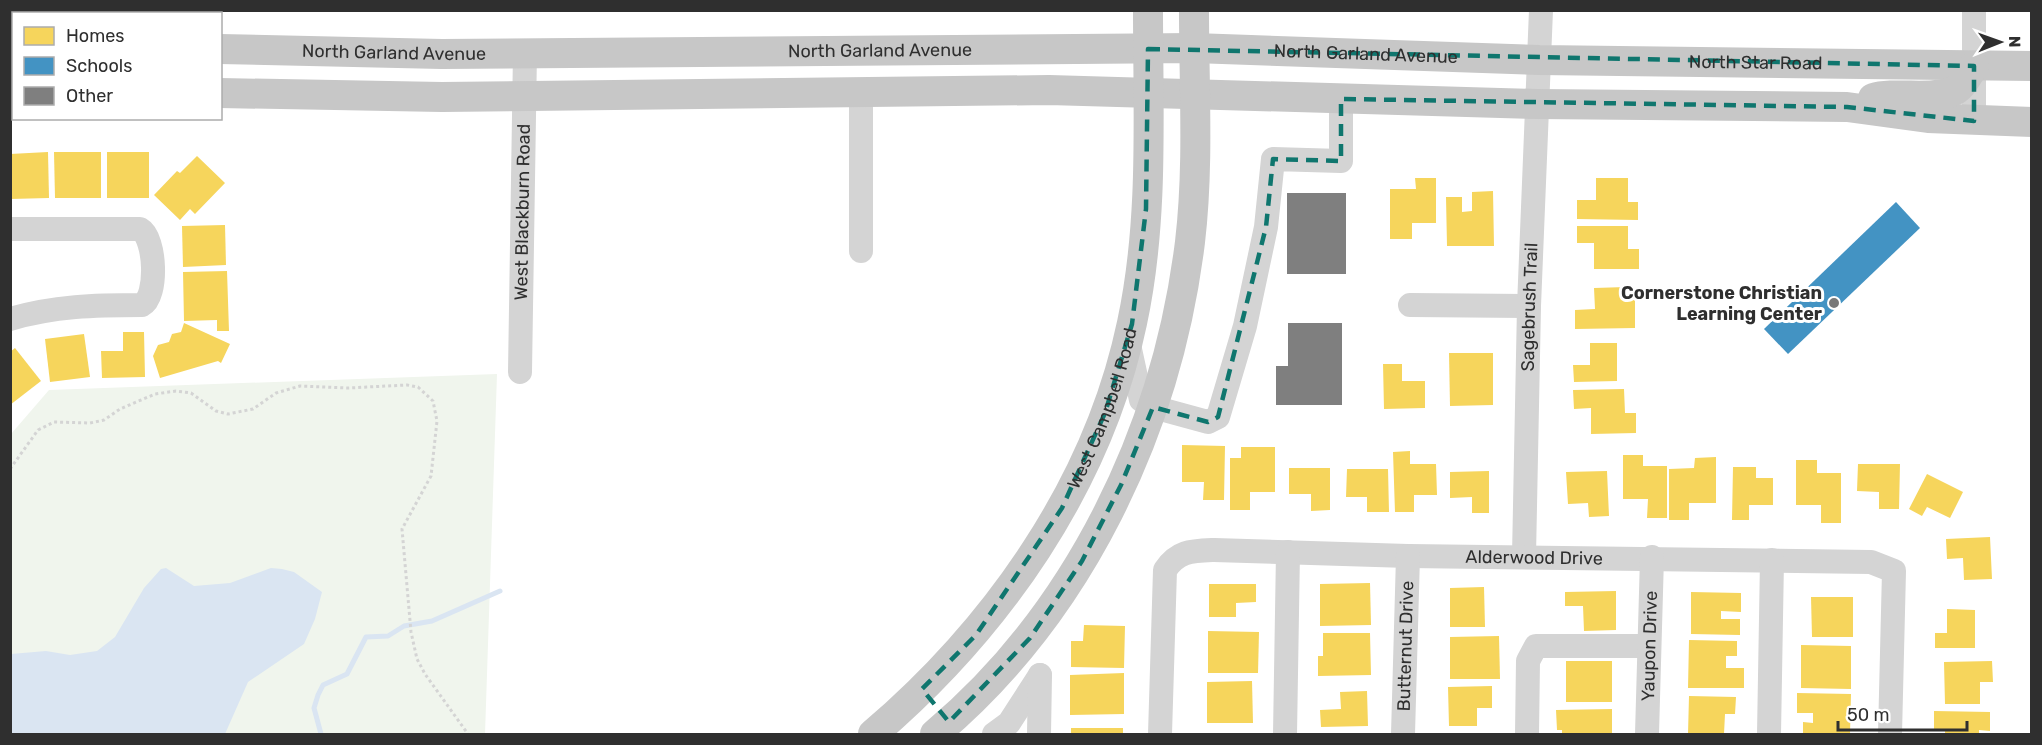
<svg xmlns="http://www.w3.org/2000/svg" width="2042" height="745" font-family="Rubik,sans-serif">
<rect width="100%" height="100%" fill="#fff"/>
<!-- green -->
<path fill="#f0f5ed" d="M497,374l-12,360h-474v-300l38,-44z"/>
<!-- water -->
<path fill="#dae5f2" d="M166,568l28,18 36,-3 41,-15 11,1 12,3 28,20 -7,27 -11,25 -56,38 -23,52h-214v-80l35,-3 24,4 27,-4 18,-14 29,-49 17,-19z"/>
<!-- homes -->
<g fill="#f6d55c">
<path d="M48,152l1,46 -39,1v-45z"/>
<path d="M54,152h47v46h-46z"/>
<rect x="107" y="152" width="42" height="46"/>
<path d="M197,156l28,27 -30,31 -5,-5 -10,11 -26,-25 23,-24 3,2z"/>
<path d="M1415,178h21v45h-24v16h-22v-50h26z"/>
<path d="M1596,178h32v24h10v18l-61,-1v-19h19z"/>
<path d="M1493,191l1,55h-47l-1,-49h16v15l10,-1v-19z"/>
<path d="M225,225l1,40 -43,2 -1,-41z"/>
<path d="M1577,226h51v23h11v20h-45v-26h-17z"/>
<path d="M227,271l2,60h-12v-11l-33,1 -1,-49z"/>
<path d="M1626,287v13h9v28l-60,1v-19l20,-1 -1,-21z"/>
<path d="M184,323l46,21 -9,19 -3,-2 -58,17 -7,-22 5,-11 11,-3 3,-8 9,-2z"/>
<path d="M123,332h21l1,45 -43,1 -1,-27h22z"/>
<path d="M84,334l6,43 -40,5 -5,-43z"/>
<path d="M1590,343h27v38l-43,1 -1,-17h17z"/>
<path d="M15,348l26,33 -31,24v-53z"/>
<path d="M1449,353h44v52l-43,1z"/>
<path d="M1383,364h19v17h23v27l-41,1z"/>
<path d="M1624,389l1,24h11v20l-45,1v-26l-17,1 -1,-19z"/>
<path d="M1182,445l43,1 -1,54h-21l1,-18h-22z"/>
<path d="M1241,447h34v45h-25v18h-20v-52h11z"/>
<path d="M1410,451v13h26l1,31h-23v17h-19l-2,-60z"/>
<path d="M1623,455h20v11h24v52h-20l1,-19h-25z"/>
<path d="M1716,457v46h-27v17h-20v-51l25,-1 1,-10z"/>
<path d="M1796,460h21v13h24v50h-20v-18h-25z"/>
<path d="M1858,464h42l-1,45h-20v-17l-22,-1z"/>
<path d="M1733,467h23v11h17v27h-24v15h-17z"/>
<path d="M1289,468h41v42l-19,1v-17h-22z"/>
<path d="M1347,469h41l1,43h-22v-15h-21z"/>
<path d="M1489,471v42h-17v-16l-22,1v-26z"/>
<path d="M1607,471l2,45 -20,1 -1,-14 -20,1 -2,-32z"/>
<path d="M1927,474l36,18 -13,26 -23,-11 -5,9 -13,-7z"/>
<path d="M1990,537l2,42 -28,1 -1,-22 -16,1 -1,-20z"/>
<path d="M1370,583l1,42 -51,1v-42z"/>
<path d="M1209,584h47v18l-20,1v14h-27z"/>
<path d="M1484,587l1,40h-35v-39z"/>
<path d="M1616,591v39l-32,1 -1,-25h-18v-14z"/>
<path d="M1691,592l50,1v19l-20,-1v8h19v16l-49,-1z"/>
<path d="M1811,597h42v40h-41z"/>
<path d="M1947,609l28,1v38h-40v-15h12z"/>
<path d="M1084,625l41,1 -1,42 -53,-1v-26h12z"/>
<path d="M1208,631l51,1 -1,41h-50z"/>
<path d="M1323,633h47l1,42 -53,1v-20h5z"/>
<path d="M1499,636l1,43h-50v-42z"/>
<path d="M1689,640l48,1v15h-11v12h18v20h-56z"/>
<path d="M1801,645l50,1v43l-50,-1z"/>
<rect x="1566" y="661" width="46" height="41"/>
<path d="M1992,661l1,21h-13v22h-35l-1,-42z"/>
<path d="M1124,673v41l-54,1v-40z"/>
<path d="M1252,681l1,42h-46v-41z"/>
<path d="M1492,686v22h-15v18h-28l-1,-39z"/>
<path d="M1367,691l1,35 -47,1 -1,-17 21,-1 -1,-17z"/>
<path d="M1797,693l54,1 -1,40h-47v-12l10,1v-10h-16z"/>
<path d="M1689,696l47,1 -1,17h-10l-1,20h-36z"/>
<path d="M1612,709v25h-50v-4h-5l-1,-20z"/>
<path d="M1934,711l56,1v19l-11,-1v4h-34v-3h-11z"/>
<rect x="1071" y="728" width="52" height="6"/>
</g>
<!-- schools -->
<path fill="#4393c3" d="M1896,202l24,26 -132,126 -24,-25z"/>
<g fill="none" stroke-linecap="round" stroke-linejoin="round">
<!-- stream -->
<path stroke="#dae5f2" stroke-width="5" d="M321,734l-7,-26 4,-13 5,-10 24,-11 19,-37 22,-1 16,-10 28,-5 68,-30"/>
</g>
<!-- building -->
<g fill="#7f7f7f">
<rect x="1287" y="193" width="59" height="81"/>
<path d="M1288,323h54v82h-66v-39h12z"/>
</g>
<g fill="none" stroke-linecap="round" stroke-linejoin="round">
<!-- path -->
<path stroke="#d4d4d4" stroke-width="3" stroke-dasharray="3 3" stroke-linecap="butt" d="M10,469l28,-39 16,-8 36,1 14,-3 16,-11 35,-15 21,-3 15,2 25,18 12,3 25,-5 23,-16 24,-7 48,2 59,-3 11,2 15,14 4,20 -6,55 -29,53 9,103 6,27 8,15 43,60"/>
<!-- minor -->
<g stroke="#d4d4d4" stroke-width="24">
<path d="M1974,121v-111"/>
<path d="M10,229h130c16,9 18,68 2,76 -46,0 -88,1 -132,14"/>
<path d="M861,251v-159"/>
<path d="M1410,305l119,1"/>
<path d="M1128,340l13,60 12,7 55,15 10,-5 27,-91 21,-99 7,-68 68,2v-62"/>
<path id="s1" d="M520,372l5,-320"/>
<path id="s2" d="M1524,556l5,-250 12,-296"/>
<path d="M994,734l15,-11 31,-48"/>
<path d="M1039,734l1,-59"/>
<path id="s3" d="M1160,734l5,-164c13,-19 26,-19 49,-20l194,6 463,6 23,9 -4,163"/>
<path d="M1285,734l3,-182"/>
<path id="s4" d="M1403,734l5,-178"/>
<path d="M1527,734l1,-73 8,-15h113"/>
<path id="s5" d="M1647,734l5,-177"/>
<path d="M1769,734l3,-174"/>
</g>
<!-- major -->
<g stroke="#c7c7c7" stroke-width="30">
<path d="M10,45h4"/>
<path id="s6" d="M220,49l222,5 752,-6 345,12 493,6"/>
<path d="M10,89h4"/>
<path d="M220,93l222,4 607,-7 488,14 310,3 81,11 104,4"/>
<path d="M1873,98c23,-7 67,4 84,-9 7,-5 12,-16 17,-23"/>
<path id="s7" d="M873,734c124,-106 225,-249 259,-411 22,-102 16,-209 16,-313"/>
<path d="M935,734c145,-122 232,-305 255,-492 9,-76 4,-155 4,-232"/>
</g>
</g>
<!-- marked area -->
<path fill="none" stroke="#0f766e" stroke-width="4.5" stroke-dasharray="12 8" stroke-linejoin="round" d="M1148,49l826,17v55l-127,-14 -506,-8v62l-68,-2 -7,68 -48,190 -10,5 -55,-15 -32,78 -39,76 -52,77 -81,84 -27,-33 54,-54 86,-127 43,-95 27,-89 14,-115z"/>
<!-- markers -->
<circle fill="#787878" stroke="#fff" stroke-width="2" cx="1834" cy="303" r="6"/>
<g text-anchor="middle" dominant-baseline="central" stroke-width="6" stroke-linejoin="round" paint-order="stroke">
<!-- street labels -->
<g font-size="18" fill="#2f2f2f" stroke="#fff">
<text stroke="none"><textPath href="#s6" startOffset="660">North Garland Avenue</textPath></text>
<text stroke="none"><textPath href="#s6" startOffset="174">North Garland Avenue</textPath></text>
<text stroke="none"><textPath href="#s6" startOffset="1146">North Garland Avenue</textPath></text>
<text stroke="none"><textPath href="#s6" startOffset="1536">North Star Road</textPath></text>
<text stroke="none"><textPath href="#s1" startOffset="160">West Blackburn Road</textPath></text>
<text stroke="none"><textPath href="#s2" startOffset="249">Sagebrush Trail</textPath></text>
<text stroke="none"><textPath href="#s7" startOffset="404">West Campbell Road</textPath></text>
<text stroke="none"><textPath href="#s3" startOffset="540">Alderwood Drive</textPath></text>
<text stroke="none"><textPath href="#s4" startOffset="88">Butternut Drive</textPath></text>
<text stroke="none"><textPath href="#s5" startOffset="88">Yaupon Drive</textPath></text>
</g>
<!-- poi labels -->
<g font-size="18" font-weight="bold" fill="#2f2f2f" stroke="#fff" text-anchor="end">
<text x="1822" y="293">Cornerstone Christian<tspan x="1822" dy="21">Learning Center</tspan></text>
</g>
</g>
<!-- border -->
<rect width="2042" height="745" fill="none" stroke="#2f2f2f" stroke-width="24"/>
<!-- legend -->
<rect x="12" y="12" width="210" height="108" fill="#ffffff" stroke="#acacac" stroke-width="1.5"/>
<rect x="24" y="27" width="30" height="18" fill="#f6d55c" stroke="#acacac" stroke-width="1.5"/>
<text x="66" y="42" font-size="18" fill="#2f2f2f">Homes</text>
<rect x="24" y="57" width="30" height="18" fill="#4393c3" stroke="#acacac" stroke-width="1.5"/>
<text x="66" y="72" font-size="18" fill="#2f2f2f">Schools</text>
<rect x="24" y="87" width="30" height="18" fill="#7f7f7f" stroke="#acacac" stroke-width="1.5"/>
<text x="66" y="102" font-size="18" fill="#2f2f2f">Other</text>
<!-- north arrow -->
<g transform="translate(2000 42) rotate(89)" stroke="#ffffff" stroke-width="4.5" paint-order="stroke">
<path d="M0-4.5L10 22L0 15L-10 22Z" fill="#2f2f2f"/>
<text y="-9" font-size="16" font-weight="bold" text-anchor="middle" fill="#2f2f2f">N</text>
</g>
<!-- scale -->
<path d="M1838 721v9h129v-9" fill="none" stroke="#2f2f2f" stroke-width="3"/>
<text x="1847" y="721" font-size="18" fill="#2f2f2f" stroke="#ffffff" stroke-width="4.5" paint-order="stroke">50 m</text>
</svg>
